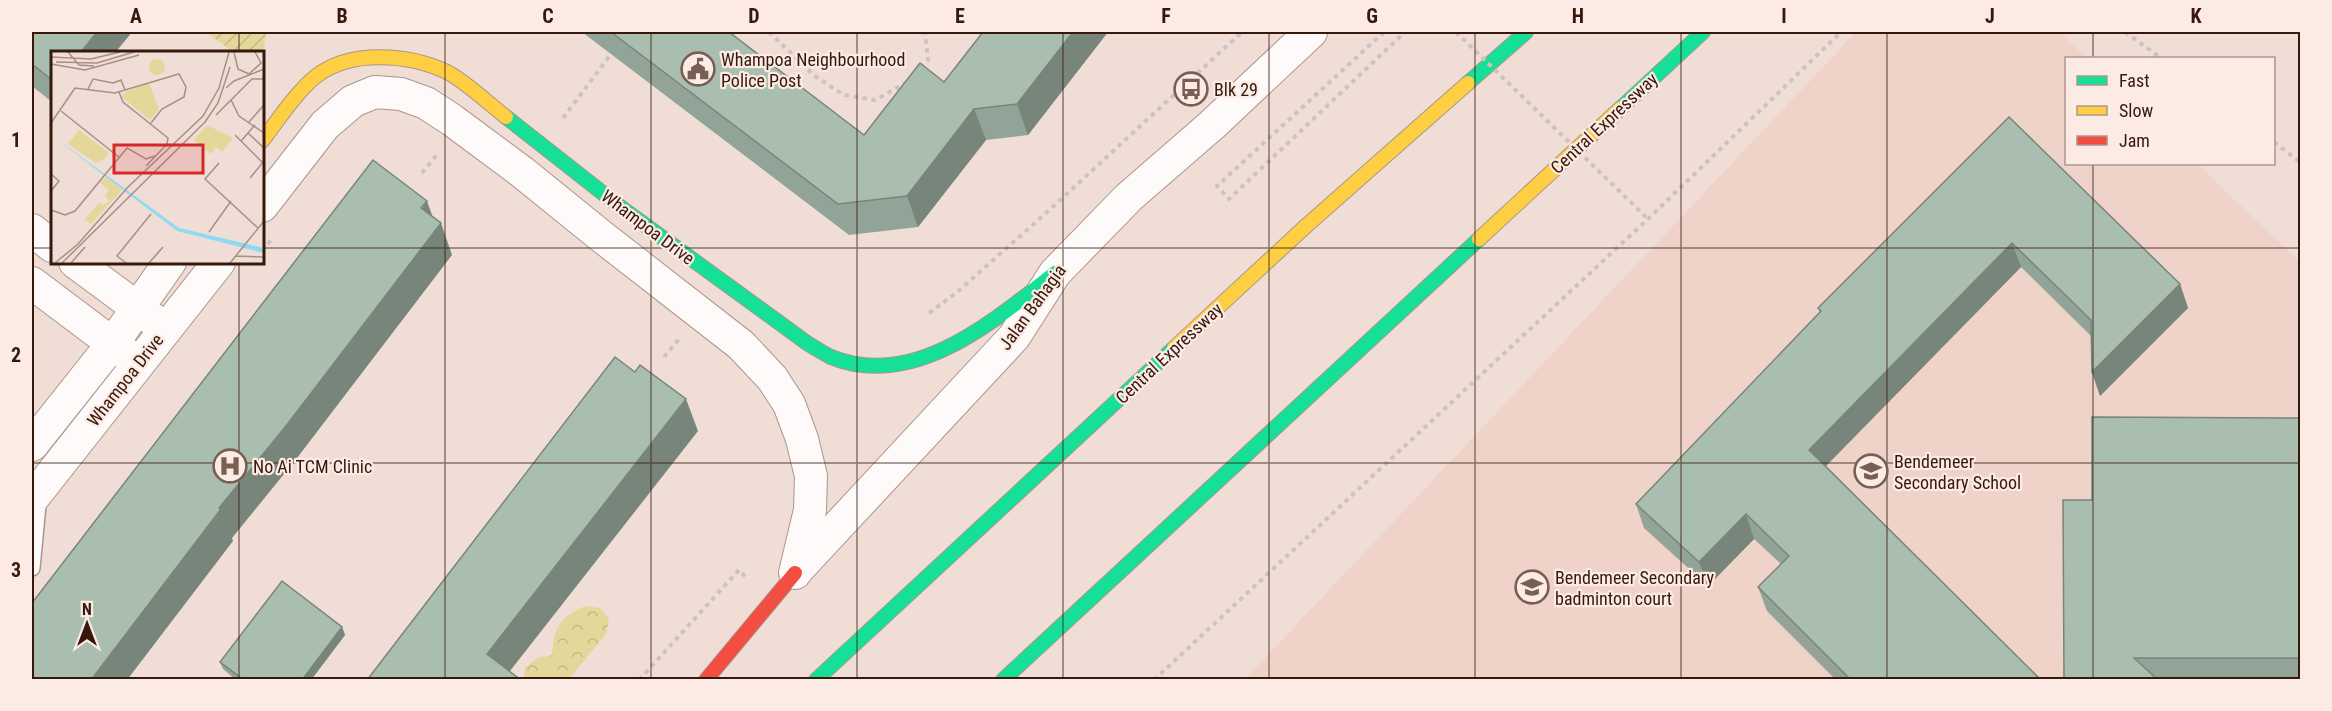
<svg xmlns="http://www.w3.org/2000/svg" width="2332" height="711" font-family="'Roboto Condensed',sans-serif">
<defs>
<pattern id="park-crowns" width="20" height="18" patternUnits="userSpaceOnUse" patternTransform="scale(1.5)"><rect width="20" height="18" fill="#e4d79a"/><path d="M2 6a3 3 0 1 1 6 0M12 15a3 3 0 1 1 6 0" fill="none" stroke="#c4b884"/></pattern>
<pattern id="garden-furrows" width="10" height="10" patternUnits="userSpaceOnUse" patternTransform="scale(1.5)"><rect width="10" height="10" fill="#e4d79a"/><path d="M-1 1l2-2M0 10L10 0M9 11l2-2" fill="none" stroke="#c4b884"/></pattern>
</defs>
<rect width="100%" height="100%" fill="#f0ded6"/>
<!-- built -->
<path fill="#f0d3c8" d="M1856,32h203l28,26h-21v106h131l103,98v417l-1056,1z"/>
<!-- park -->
<path fill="url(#park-crowns)" d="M585,606l15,2 9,11 -3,15 -37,45h-45l1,-11 12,-10 15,-3c2,-28 7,-37 33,-49z"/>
<!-- garden -->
<path fill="url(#garden-furrows)" d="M206,32h60l-3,25 -1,-5h-29z"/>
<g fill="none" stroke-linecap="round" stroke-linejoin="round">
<defs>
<path id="lane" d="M32,568l7,-73"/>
<g id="street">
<path d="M262,206l63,-81 28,-24 22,-9 26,2 25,9 26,17 70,52 79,64 140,109 31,33 17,26 13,35 9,37 -1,34 -15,63"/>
<path d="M32,230l20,16"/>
<path d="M75,262l80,59"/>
<path d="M32,283l97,73"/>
<path d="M32,445l81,-102 57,-81"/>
<path d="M32,499l187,-237"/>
<path d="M797,570l217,-233 41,-64 74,-76 83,-72 99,-93"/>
</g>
<g id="fast">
<path d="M1468,83l58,-51"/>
<path d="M1621,108l82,-76"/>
<path d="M506,117l117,92 184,134c8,5 16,10 24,14 83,34 164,-37 224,-84"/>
<path d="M816,680l358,-332"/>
<path d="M1003,680l476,-441"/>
</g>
<g id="slow">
<path d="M262,141c17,-22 32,-46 53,-64 35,-28 94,-23 132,-5 18,9 42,32 59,45"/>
<path d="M1479,239l142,-131"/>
<path d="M1174,348l132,-122 162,-143"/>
</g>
<path id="jam" d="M706,680l89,-107"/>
</defs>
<!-- lane casing -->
<use href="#lane" stroke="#ab958b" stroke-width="18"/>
<!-- street casing -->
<use href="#street" stroke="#ab958b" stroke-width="34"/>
<!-- fast casing -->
<use href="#fast" stroke="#ab958b" stroke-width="16"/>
<!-- slow casing -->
<use href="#slow" stroke="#ab958b" stroke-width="16"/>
<!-- jam casing -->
<use href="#jam" stroke="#ab958b" stroke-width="16"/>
<!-- path -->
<g stroke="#ccc3c0" stroke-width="4" stroke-dasharray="4.5 4.5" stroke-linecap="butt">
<path d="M769,32l46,44 29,19 31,5 32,-18"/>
<path d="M1384,32l-167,154 12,13 176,-167"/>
<path d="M2125,32l36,26"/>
<path d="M921,68l7,-8 -3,-28"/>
<path d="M563,118l51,-68"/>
<path d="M2274,142l26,20"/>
<path d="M422,173l17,-21"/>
<path d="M262,251l9,-11"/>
<path d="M929,313l27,-20 89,-79 197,-182"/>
<path d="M664,357l15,-18"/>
<path d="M639,680l100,-110 7,7"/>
<path d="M1154,680l494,-461 193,-187"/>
</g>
<!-- lane -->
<use href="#lane" stroke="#fdfaf9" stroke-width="15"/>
<!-- street -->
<use href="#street" stroke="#fdfaf9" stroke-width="32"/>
<!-- fast -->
<use href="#fast" stroke="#16e098" stroke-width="14"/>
<!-- slow -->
<use href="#slow" stroke="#ffcf43" stroke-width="14"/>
<!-- jam -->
<use href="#jam" stroke="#f24e42" stroke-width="14"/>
<!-- path-bridge -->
<path stroke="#ccc3c0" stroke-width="4" stroke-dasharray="4.5 4.5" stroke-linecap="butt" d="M1456,32l192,187"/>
</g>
<!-- wall -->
<g fill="#92a397">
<path d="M32,32h100l-16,20h-64v50l-20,-16z"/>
<path d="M582,32h147l135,103 80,-53 39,-50h125l-80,103 -42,5 -68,87 -69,8z"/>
<path d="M2009,117l171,167 8,24 -88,88 -8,-24 -1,-36 -70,-69 -195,199 215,214h-205l-69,-69 -9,-24 23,-23 -27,-25 -46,47 -64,-58 -8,-24 184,-192 -2,-4z"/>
<path d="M2301,418v262h-237l28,-180z"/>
<path d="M342,627l3,8 -34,45h-75l-13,-11 -3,-7z"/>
</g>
<!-- shaded-wall -->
<g fill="#77857b">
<path d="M97,32h35l-17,20h-34z"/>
<path d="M1073,32h35l-80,103 -11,-31z"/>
<path d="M974,109l12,31 -68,87 -11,-31z"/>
<path d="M427,201l10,28 4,-6 11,32 -155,203 -65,80 1,3 -106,139h-36l128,-172z"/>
<path d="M2012,243l9,24 -203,207 -9,-24z"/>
<path d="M2180,284l8,24 -88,88 -8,-24z"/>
<path d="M686,399l12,32 -195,249 -16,-26z"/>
<path d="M1746,514l8,25 -46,47 -9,-24z"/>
<path d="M342,627l3,8 -34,45h-9z"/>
</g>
<!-- building -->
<g fill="#aabeb0" stroke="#77857b" stroke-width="1.5">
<path d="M32,32h65l-16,20h1h-30v28l-20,-16z"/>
<path d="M611,32h118l135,103 56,-72 24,19 39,-50h90l-56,72 -43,5 -67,87 -69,8z"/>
<path d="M2009,117l171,167 -88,88 -1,-52 -79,-77 -203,207 232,230h-190l-93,-93 31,-31 -43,-42 -47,48 -63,-58 185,-193 -3,-3z"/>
<path d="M373,160l54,41 -6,7 20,15 -155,203 -67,82 2,1 -130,171h-59v-77z"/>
<path d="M615,357l20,15 5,-7 46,34 -199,255 30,23 -1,3h-149z"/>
<path d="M2092,417l209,1v240h-167l24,22h-94l-1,-180h29z"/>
<path d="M282,581l60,46 -40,53h-58l-24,-18z"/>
</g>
<!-- grid -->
<path fill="none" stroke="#37190c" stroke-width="1.5" stroke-opacity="0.55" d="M239,32v20M445,32v648M651,32v648M857,32v648M1063,32v648M1269,32v648M1475,32v648M1681,32v648M1887,32v648M2093,32v26M2093,164v516M32,248h20M262,248h2038M239,262v418M32,463h2268"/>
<!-- icons -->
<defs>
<symbol id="civic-ring" viewBox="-11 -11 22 22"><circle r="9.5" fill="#fcebe4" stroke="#785e53" stroke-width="1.5"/><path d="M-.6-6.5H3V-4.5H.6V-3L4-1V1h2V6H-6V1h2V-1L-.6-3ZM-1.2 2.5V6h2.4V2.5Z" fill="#785e53"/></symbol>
<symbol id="bus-ring" viewBox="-11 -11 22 22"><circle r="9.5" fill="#fcebe4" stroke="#785e53" stroke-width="1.5"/><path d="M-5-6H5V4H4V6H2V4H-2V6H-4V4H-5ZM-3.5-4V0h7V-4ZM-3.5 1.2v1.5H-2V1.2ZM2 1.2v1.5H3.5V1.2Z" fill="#785e53"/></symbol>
<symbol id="hospital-ring" viewBox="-11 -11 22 22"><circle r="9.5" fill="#fcebe4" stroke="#785e53" stroke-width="1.5"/><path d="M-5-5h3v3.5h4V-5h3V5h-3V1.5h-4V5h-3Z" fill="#785e53"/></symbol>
<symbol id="school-ring" viewBox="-11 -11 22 22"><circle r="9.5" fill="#fcebe4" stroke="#785e53" stroke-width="1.5"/><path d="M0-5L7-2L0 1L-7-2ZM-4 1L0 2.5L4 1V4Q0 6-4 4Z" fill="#785e53"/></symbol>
</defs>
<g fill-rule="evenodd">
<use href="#civic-ring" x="679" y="50" width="38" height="38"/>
<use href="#bus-ring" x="1172" y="70" width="38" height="38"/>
<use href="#hospital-ring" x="211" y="447" width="38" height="38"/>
<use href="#school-ring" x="1852" y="452" width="38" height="38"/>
<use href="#school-ring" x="1513" y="568" width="38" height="38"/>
</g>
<g text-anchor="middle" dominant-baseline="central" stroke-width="4.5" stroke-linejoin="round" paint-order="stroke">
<!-- poi labels -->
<g font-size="18" fill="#37190c" stroke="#fcebe4" text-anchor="start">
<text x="721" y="59">Whampoa Neighbourhood<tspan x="721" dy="21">Police Post</tspan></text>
<text x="1214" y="89">Blk 29</text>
<text x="1894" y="461">Bendemeer<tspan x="1894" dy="21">Secondary School</tspan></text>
<text x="253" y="466">No Ai TCM Clinic</text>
<text x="1555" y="577">Bendemeer Secondary<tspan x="1555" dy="21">badminton court</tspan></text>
</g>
<!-- street labels -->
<g font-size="18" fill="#37190c" stroke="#fcebe4">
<text transform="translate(1604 123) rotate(-43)">Central Expressway</text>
<text transform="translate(648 227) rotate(37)">Whampoa Drive</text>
<text transform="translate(1032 307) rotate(-54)">Jalan Bahagia</text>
<text transform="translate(1169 353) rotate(-43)">Central Expressway</text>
<text transform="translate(125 380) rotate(-52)">Whampoa Drive</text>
</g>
</g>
<!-- overview -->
<g transform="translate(51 51)">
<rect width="213" height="213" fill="#f0ded6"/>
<path d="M98 16a8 8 0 1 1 16 0a8 8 0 1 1-16 0ZM98,32l10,26 -9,11 -28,-23 3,-5z" fill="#e4d79a"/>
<path d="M28,79l30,23 -5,6 -8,4 -28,-19zM55,126l16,13 -31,34 -6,-5 15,-17 3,3 6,-4 -4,-6 4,-5 -9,-7z" fill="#e4d79a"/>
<path d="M156,74l26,13 -11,14 -6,-5 -5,7 -17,-14z" fill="#e4d79a"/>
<path d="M0,84l128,93 85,20v5l-87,-22z" fill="#8fd9f3"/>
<path fill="none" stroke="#a68f85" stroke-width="1.5" d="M17,1l11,13 15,1M183,1l4,17 11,5 12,-11 -6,-11M0,6l40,2 29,-7M5,11l41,1 37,-11M0,13l34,6 54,-15M175,37l8,-7 30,-12M37,38l5,-10 20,4 8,-3 4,10M68,41l4,10 45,36 -1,6 -21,22M180,49l8,16 25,17M10,60l59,47M165,64l36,-36h12M198,71l15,-17M0,72l24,-35 40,5 64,-19 7,13 -2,10 -22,12 -11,14M197,82l16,15M184,84l28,28M190,90l14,-16M168,112l-14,16 53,49M0,123l8,7 -8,10M199,127l14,-17M0,159l14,5 10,-4 52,-63 19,11 9,-3M158,181l22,-31M185,205l28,1M4,212l23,-19 50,-57 75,-71 16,-28 10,-36M11,212l143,-141 13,-19 12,-36M20,212l14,-16M75,212l-9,-7 34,-42M98,212l14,-16M179,212l34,-42"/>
<path fill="#d62828" fill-opacity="0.15" stroke="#d62828" stroke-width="3" d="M63,94h89v28h-89z"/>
<rect width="213" height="213" fill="none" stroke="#37190c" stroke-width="3"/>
</g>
<!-- border -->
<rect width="2332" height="711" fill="none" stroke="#fcebe4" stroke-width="66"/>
<!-- legend -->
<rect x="2065" y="57" width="210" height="108" fill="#fcebe4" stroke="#ad978e" stroke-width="1.5"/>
<rect x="2077" y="76" width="30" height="9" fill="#16e098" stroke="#ad978e" stroke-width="1.5"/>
<text x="2119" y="87" font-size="18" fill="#37190c">Fast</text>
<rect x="2077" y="106" width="30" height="9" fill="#ffcf43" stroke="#ad978e" stroke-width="1.5"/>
<text x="2119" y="117" font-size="18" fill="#37190c">Slow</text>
<rect x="2077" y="136" width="30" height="9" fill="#f24e42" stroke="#ad978e" stroke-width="1.5"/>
<text x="2119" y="147" font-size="18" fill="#37190c">Jam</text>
<!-- north arrow -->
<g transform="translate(87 624)" stroke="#fcebe4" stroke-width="4.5" paint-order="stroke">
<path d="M0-4.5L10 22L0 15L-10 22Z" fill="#37190c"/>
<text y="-9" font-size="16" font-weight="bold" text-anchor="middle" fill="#37190c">N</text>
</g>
<rect x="33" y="33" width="2266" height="645" fill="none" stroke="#37190c" stroke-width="2"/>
<g font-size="20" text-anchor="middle" font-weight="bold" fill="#37190c">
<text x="136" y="23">A</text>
<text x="342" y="23">B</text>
<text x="548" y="23">C</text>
<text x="754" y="23">D</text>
<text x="960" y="23">E</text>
<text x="1166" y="23">F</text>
<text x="1372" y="23">G</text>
<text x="1578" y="23">H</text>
<text x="1784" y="23">I</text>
<text x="1990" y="23">J</text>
<text x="2196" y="23">K</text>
<text x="16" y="147">1</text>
<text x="16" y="362">2</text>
<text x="16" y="577">3</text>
</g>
</svg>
